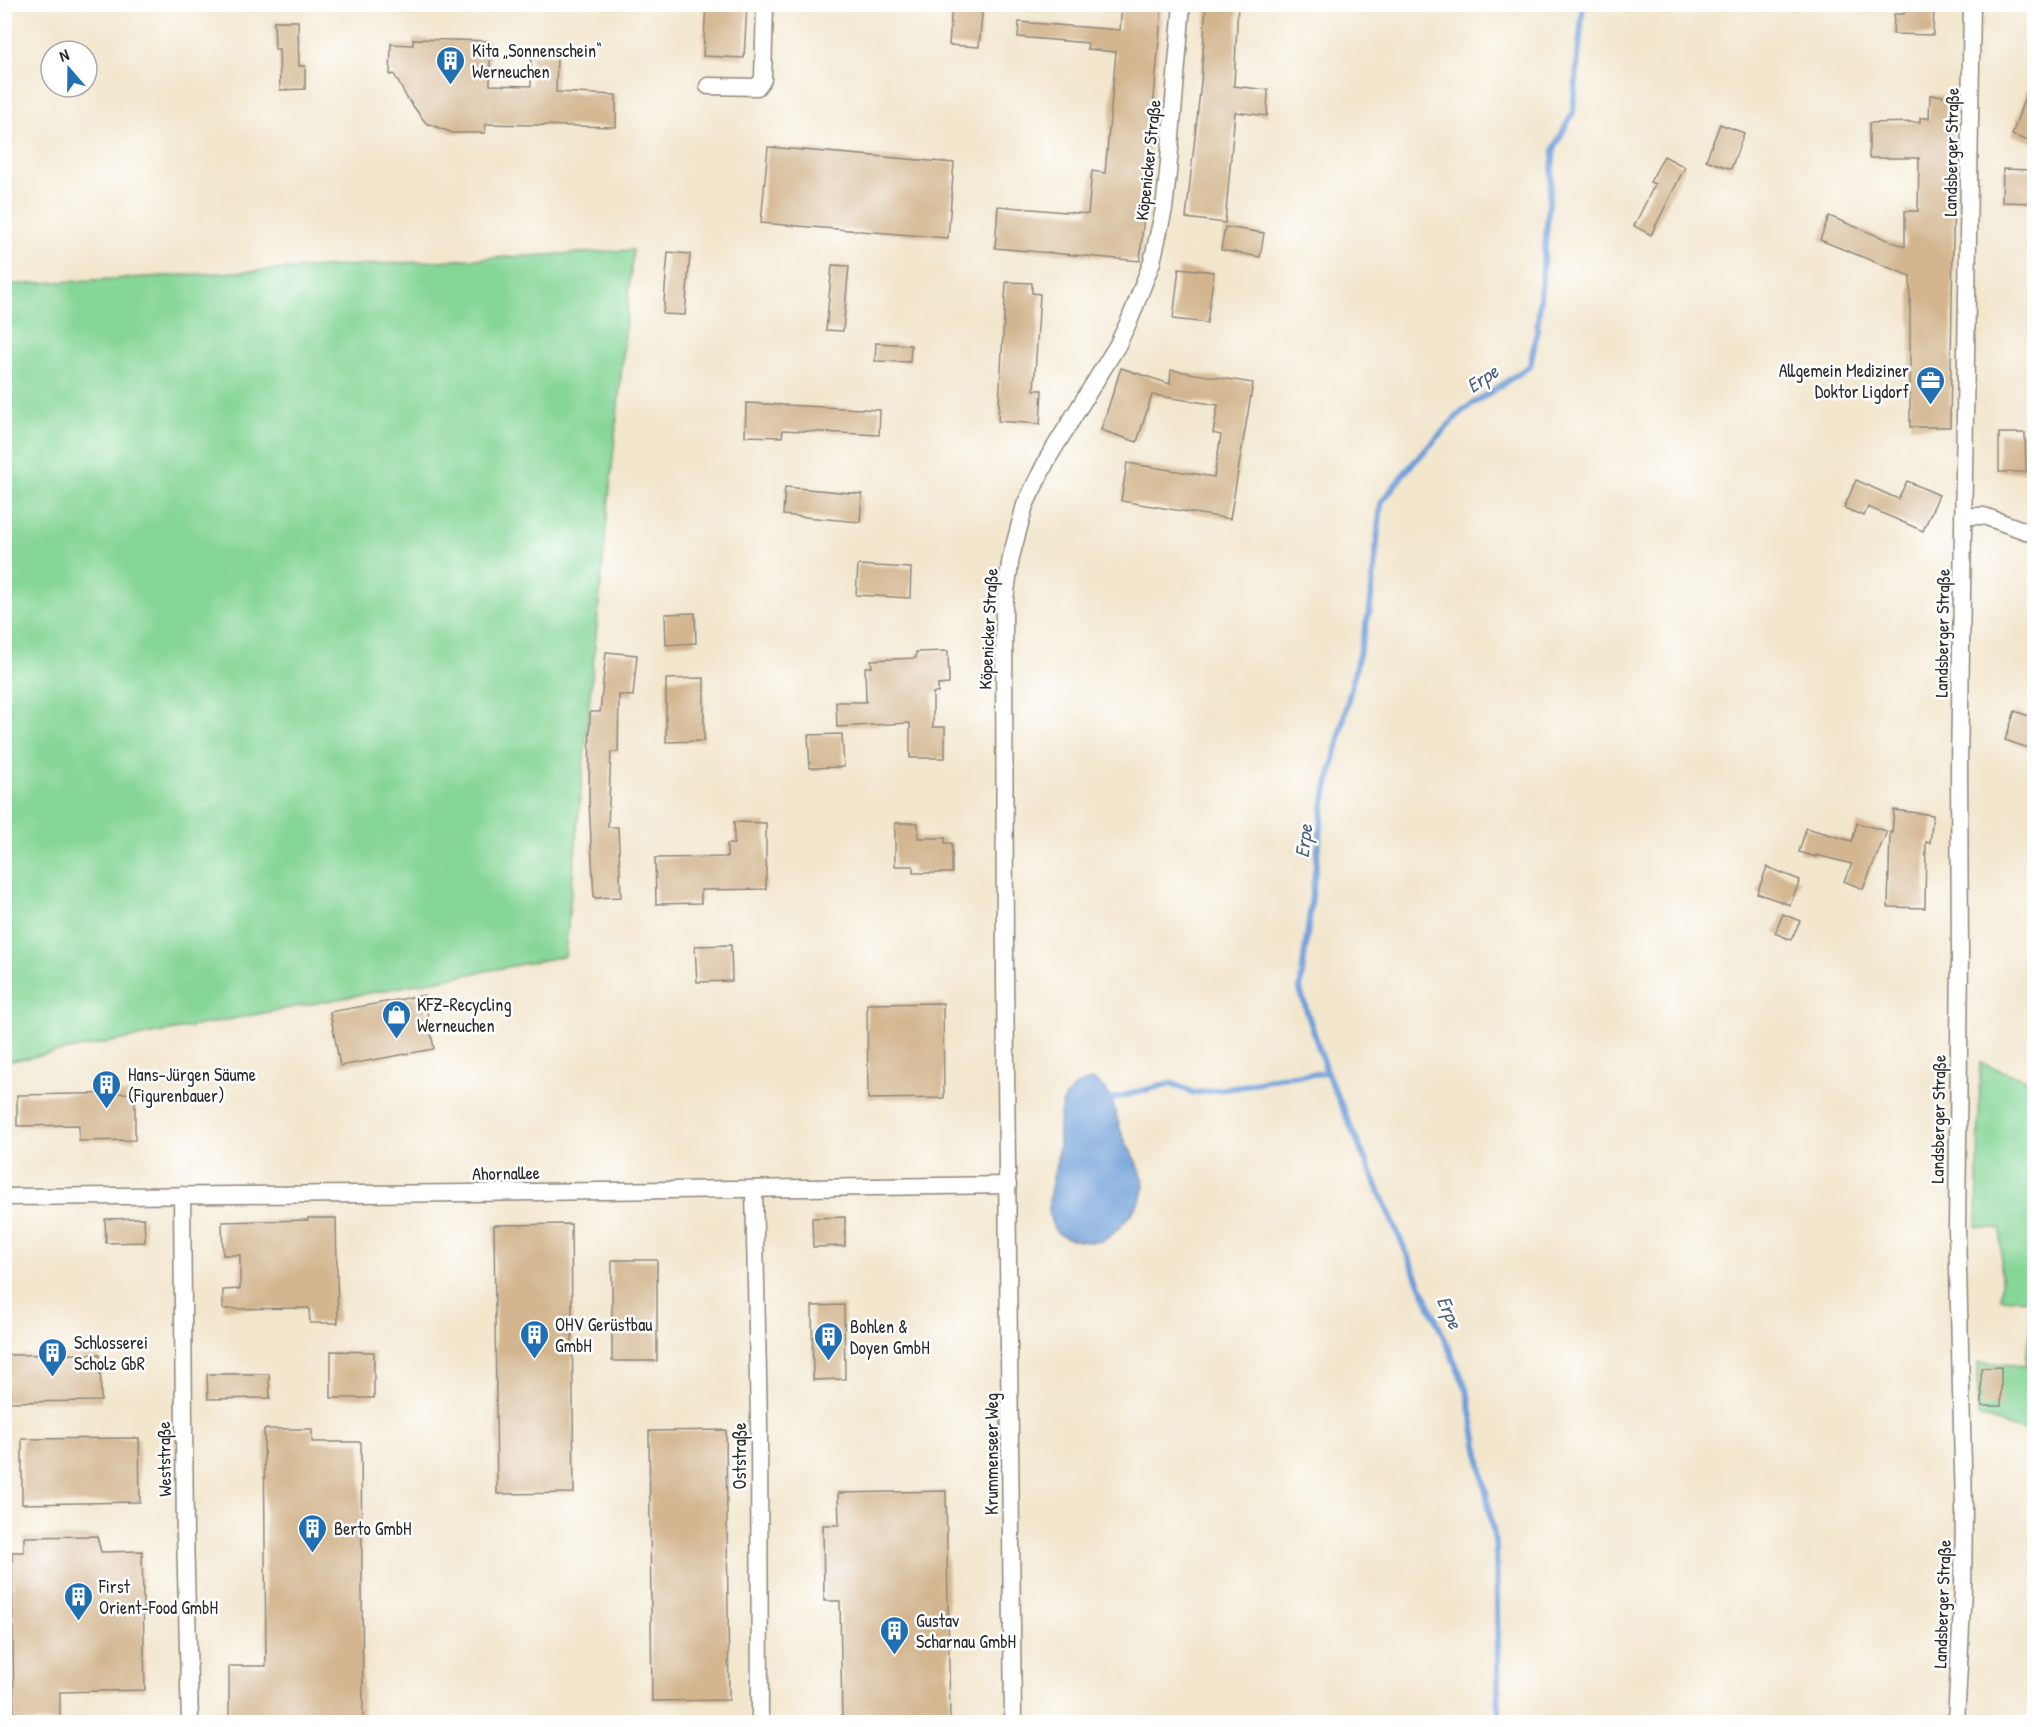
<svg xmlns="http://www.w3.org/2000/svg" width="2039" height="1727" font-family="'Patrick Hand',sans-serif">
<rect width="100%" height="100%" fill="#fff"/>
<filter id="ink" filterUnits="userSpaceOnUse"><feTurbulence type="fractalNoise" baseFrequency=".0167" numOctaves="2"/><feDisplacementMap in="SourceGraphic" scale="12" xChannelSelector="R" yChannelSelector="G"/><feConvolveMatrix kernelMatrix="1 2 1 2 8 2 1 2 1" color-interpolation-filters="sRGB"/></filter>
<filter id="wash" filterUnits="userSpaceOnUse"><feTurbulence type="fractalNoise" baseFrequency=".008" numOctaves="4" result="noise"/><feDisplacementMap in="SourceGraphic" scale="24" xChannelSelector="R" yChannelSelector="G"/><feGaussianBlur stdDeviation="1.35" result="paint"/><feColorMatrix in="noise" values="0 0 0 0 0 0 0 0 0 0 0 0 0 0 0 0 0 1.4 0 .05"/><feComposite in="paint" operator="in"/></filter>
<g filter="url(#wash)">
<rect width="100%" height="100%" fill="#f2e6cd"/>
<!-- green -->
<g fill="#86d697" stroke="#588061" stroke-width="1.5">
<path d="M633,250l-68,706 -560,106v-777z"/>
<path d="M1980,1063l54,19v353l-56,-19v-54l48,4 6,-66 -31,-2v-69l-24,-2z"/>
</g>
<!-- water -->
<path fill="#6e9fd8" stroke="#4c6582" stroke-width="1.5" d="M1093,1080c23,13 20,31 29,54 6,15 23,38 22,55 -1,13 -29,47 -42,52 -9,3 -37,-1 -44,-8 -3,-2 -6,-9 -7,-12 -7,-24 7,-52 8,-77 0,-20 -2,-45 17,-58 4,-3 12,-5 17,-6z"/>
<g fill="none" stroke-linecap="round" stroke-linejoin="round">
<!-- stream -->
<g stroke="#6e9fd8" stroke-width="6">
<path d="M1112,1099l59,-16 23,10 45,-6 39,-10 49,-4"/>
<path d="M1499,1722l-3,-176 -29,-156 -140,-317 -27,-83 24,-188 46,-194 11,-105 24,-31 57,-61 68,-45 7,-35 17,-182 19,-37 10,-108"/>
</g>
</g>
<g id="blocks">
<!-- building -->
<g fill="#d3b68f">
<path d="M706,4h41l-3,54 -41,-2z"/>
<path d="M952,4h31l-4,43 -30,-2z"/>
<path d="M1122,4h40l-22,257 -145,-13 3,-42 90,8 4,-43 13,2 11,-121 -29,-3 1,-6 -70,-6 1,-15 101,8z"/>
<path d="M1206,4h32l-4,82 34,4 -1,26 -32,-4 -10,111 -39,-5 15,-136z"/>
<path d="M1904,4h30l-1,31 -40,-1 1,-20h10z"/>
<path d="M274,21h24l1,45h6v23l-25,1 -1,-41h-4z"/>
<path d="M413,39l77,2v44l41,1v-32l26,1 -1,37 60,3v32l-130,-3 -1,9h-32l-27,-10 -19,-25 -13,-24 -4,1 1,-31 22,1z"/>
<path d="M2032,76h2v67l-22,-8z"/>
<path d="M1930,95l23,1 -2,82h3l-4,249h-40v-151l-90,-36 9,-24 76,31v-36h13l1,-53h-50v-35l51,-1v-4h9z"/>
<path d="M1720,124l24,9 -13,36 -25,-9z"/>
<path d="M768,147l186,16 -6,75 -187,-15z"/>
<path d="M1664,156l21,11 -34,68 -17,-9 21,-42 -5,-2z"/>
<path d="M2003,169l31,1v33l-32,-1z"/>
<path d="M1225,227l39,6 -4,24 -39,-7z"/>
<path d="M668,252l22,2 -5,61 -22,-1z"/>
<path d="M832,265l17,1 -6,65 -17,-1z"/>
<path d="M1179,268l35,4 -7,51 -34,-4z"/>
<path d="M1006,282l26,1v10l8,1 -6,96h8l-2,34 -42,-3z"/>
<path d="M876,343l35,2 -1,17 -35,-1z"/>
<path d="M1121,368l49,16 1,-14 82,13 -23,136 -109,-18 6,-38 87,14 7,-42 -8,-2 5,-28 -66,-10 -15,47 -36,-12z"/>
<path d="M746,403l134,7 -1,25 -96,-5 -1,7 -37,-1z"/>
<path d="M1999,433h26l1,39h-27z"/>
<path d="M1856,480l42,19 9,-18 32,14 -16,36 -55,-24 -4,9 -20,-8z"/>
<path d="M785,487l77,7 -2,28 -77,-7z"/>
<path d="M858,565l53,3 -1,30 -54,-3z"/>
<path d="M695,613l1,30 -30,2 -1,-31z"/>
<path d="M948,651l1,33 -11,1v8h-5v34h12v31h-35v-35l-73,4 -1,-25h30l-1,-35h7l-1,-7 45,-2v-6z"/>
<path d="M606,652l31,3 -4,41 -14,-1 -1,57h-7l-3,75h10l3,70 -27,1 -5,-97 1,-89h10z"/>
<path d="M704,678v63l-38,1v-63z"/>
<path d="M2015,711l19,7v32l-29,-10z"/>
<path d="M842,734l2,33 -34,1 -2,-33z"/>
<path d="M1894,810l39,5 -3,28 -4,-1 -1,66 -37,-1 2,-75 2,1z"/>
<path d="M734,822l32,1v66l-65,1v13l-45,1 -1,-46 72,-1v-13h7z"/>
<path d="M895,823h23v15h27v5h7v30h-39v-7h-18z"/>
<path d="M1857,823l30,8 -24,58 -19,-8 8,-17 -36,-9v2l-17,-5 7,-24 46,13z"/>
<path d="M1767,867l33,13 -10,25 -33,-12z"/>
<path d="M1783,914l17,7 -9,19 -16,-7z"/>
<path d="M731,945l1,36 -35,1 -2,-36z"/>
<path d="M424,995l10,54 -94,17 -10,-54z"/>
<path d="M943,1003l1,95 -76,1 -1,-95z"/>
<path d="M135,1093v47l-56,1v-16l-62,1v-31z"/>
<path d="M845,1217v29l-32,1 -1,-29z"/>
<path d="M144,1218l1,24 -39,1 -1,-24z"/>
<path d="M308,1218h28l2,105h-28l-1,-15 -86,1v-19l17,-1v-34h-17l-1,-33 86,-2z"/>
<path d="M571,1224l3,269 -77,1 -3,-269z"/>
<rect x="612" y="1260" width="45" height="101"/>
<path d="M844,1305l1,74 -32,1 -1,-74z"/>
<path d="M331,1351l43,1v46h-43z"/>
<path d="M100,1354l1,47 -97,1v-47z"/>
<path d="M2001,1367v39h-19l-1,-38z"/>
<path d="M207,1374h62l1,24 -62,1z"/>
<path d="M264,1429h48v13h49l2,280h-134v-56h37z"/>
<path d="M726,1430l3,270 -77,1 -3,-270z"/>
<path d="M139,1438l1,64 -118,2v-65z"/>
<path d="M946,1491l4,231h-108l-2,-121h-16l-1,-76h16l-1,-32z"/>
<path d="M97,1536l4,16 41,-1 3,139 -85,2v30h-46l-2,-170h12v-15z"/>
</g>
</g>
</g>
<g filter="url(#ink)">
<use href="#blocks" fill-opacity="0" stroke="#8e887c" stroke-width="1.5"/>
<g fill="none" stroke-linecap="round" stroke-linejoin="round">
<defs>
<g id="street">
<path d="M708,86l49,1 6,-8 2,-75"/>
<path d="M1963,516h21l50,18"/>
<path d="M754,1189l5,234 1,299"/>
<path d="M182,1195l3,340 5,187"/>
<path d="M4,1197l464,-4 540,-8"/>
<path d="M1013,1722l-8,-744 -1,-372 7,-49 14,-52 23,-47 69,-112 13,-27 22,-57 12,-53 4,-36 14,-169"/>
<path d="M1956,1722l7,-133 1,-82 -7,-278 3,-274 -1,-188 13,-763"/>
</g>
</defs>
<!-- street casing -->
<use href="#street" stroke="#8e887c" stroke-width="19"/>
<!-- street -->
<use href="#street" stroke="#fff" stroke-width="16"/>
</g>
</g>
<!-- icons -->
<defs>
<symbol id="building-pin" viewBox="-11 -11 22 30"><path d="M0 17L-7.5 6A9.5 9.5 0 1 1 7.5 6Z" fill="#1f6fb2" stroke="#fff"/><path d="M-4-6H4V6H1V3H-1V6H-4ZM-2.5-4.3h1.7v1.8h-1.7ZM.8-4.3h1.7v1.8H.8ZM-2.5-1h1.7V.8h-1.7ZM.8-1h1.7V.8H.8Z" fill="#fff"/></symbol>
<symbol id="office-pin" viewBox="-11 -11 22 30"><path d="M0 17L-7.5 6A9.5 9.5 0 1 1 7.5 6Z" fill="#1f6fb2" stroke="#fff"/><path d="M-6-3h4V-5.5h4V-3h4V5H-6ZM-1-4.5V-3h2v-1.5ZM-6 0V1H6V0Z" fill="#fff"/></symbol>
<symbol id="shop-pin" viewBox="-11 -11 22 30"><path d="M0 17L-7.5 6A9.5 9.5 0 1 1 7.5 6Z" fill="#1f6fb2" stroke="#fff"/><path d="M-5-2.5h2.3a2.7 3.5 0 0 1 5.4 0H5L5.5 6h-11ZM-1.5-2.5h3a1.5 2.3 0 0 0-3 0Z" fill="#fff"/></symbol>
</defs>
<g fill-rule="evenodd">
<use href="#building-pin" x="434" y="44" width="33" height="45"/>
<use href="#office-pin" x="1914" y="364" width="33" height="45"/>
<use href="#shop-pin" x="380" y="998" width="33" height="45"/>
<use href="#building-pin" x="90" y="1068" width="33" height="45"/>
<use href="#building-pin" x="518" y="1318" width="33" height="45"/>
<use href="#building-pin" x="812" y="1320" width="33" height="45"/>
<use href="#building-pin" x="36" y="1336" width="33" height="45"/>
<use href="#building-pin" x="296" y="1512" width="33" height="45"/>
<use href="#building-pin" x="62" y="1580" width="33" height="45"/>
<use href="#building-pin" x="878" y="1614" width="33" height="45"/>
</g>
<g text-anchor="middle" dominant-baseline="central" stroke-width="5" stroke-linejoin="round" paint-order="stroke">
<!-- poi labels -->
<g font-size="18" fill="#2b2b2b" stroke="#fff" text-anchor="start">
<text x="472" y="50">Kita „Sonnenschein“<tspan x="472" dy="21">Werneuchen</tspan></text>
<text x="1909" y="370" text-anchor="end">Allgemein Mediziner<tspan x="1909" dy="21">Doktor Ligdorf</tspan></text>
<text x="417" y="1004">KFZ-Recycling<tspan x="417" dy="21">Werneuchen</tspan></text>
<text x="128" y="1074">Hans-Jürgen Säume<tspan x="128" dy="21">(Figurenbauer)</tspan></text>
<text x="555" y="1324">OHV Gerüstbau<tspan x="555" dy="21">GmbH</tspan></text>
<text x="850" y="1326">Bohlen &amp;<tspan x="850" dy="21">Doyen GmbH</tspan></text>
<text x="74" y="1342">Schlosserei<tspan x="74" dy="21">Scholz GbR</tspan></text>
<text x="334" y="1528">Berto GmbH</text>
<text x="99" y="1586">First<tspan x="99" dy="21">Orient-Food GmbH</tspan></text>
<text x="916" y="1620">Gustav<tspan x="916" dy="21">Scharnau GmbH</tspan></text>
</g>
<!-- street labels -->
<g font-size="18" fill="#2b2b2b" stroke="#fff">
<text transform="translate(1951 152) rotate(-89)">Landsberger Straße</text>
<text transform="translate(1148 160) rotate(-84)">Köpenicker Straße</text>
<text transform="translate(988 629) rotate(-87)">Köpenicker Straße</text>
<text transform="translate(1942 633) rotate(-89)">Landsberger Straße</text>
<text transform="translate(1938 1119) rotate(-89)">Landsberger Straße</text>
<text transform="translate(506 1173) rotate(-1)">Ahornallee</text>
<text transform="translate(991 1454) rotate(-90)">Krummenseer Weg</text>
<text transform="translate(739 1456) rotate(-90)">Oststraße</text>
<text transform="translate(164 1459) rotate(-91)">Weststraße</text>
<text transform="translate(1942 1604) rotate(-88)">Landsberger Straße</text>
</g>
<!-- water labels -->
<g font-size="20" font-style="italic" fill="#495f79" stroke="#fff">
<text transform="translate(1482 378) rotate(-34)">Erpe</text>
<text transform="translate(1303 841) rotate(-83)">Erpe</text>
<text transform="translate(1450 1312) rotate(66)">Erpe</text>
</g>
</g>
<!-- margin -->
<rect width="2039" height="1727" fill="none" stroke="#fff" stroke-width="24"/>
<!-- north arrow -->
<g transform="translate(69 69) rotate(340)"><circle r="28" fill="#ffffff" stroke="#aaaaaa" stroke-width="1.5"/>
<path d="M0-4.5L10 22L0 15L-10 22Z" fill="#1f6fb2"/>
<text y="-9" font-size="16" font-weight="bold" text-anchor="middle" fill="#2b2b2b">N</text>
</g>
</svg>
